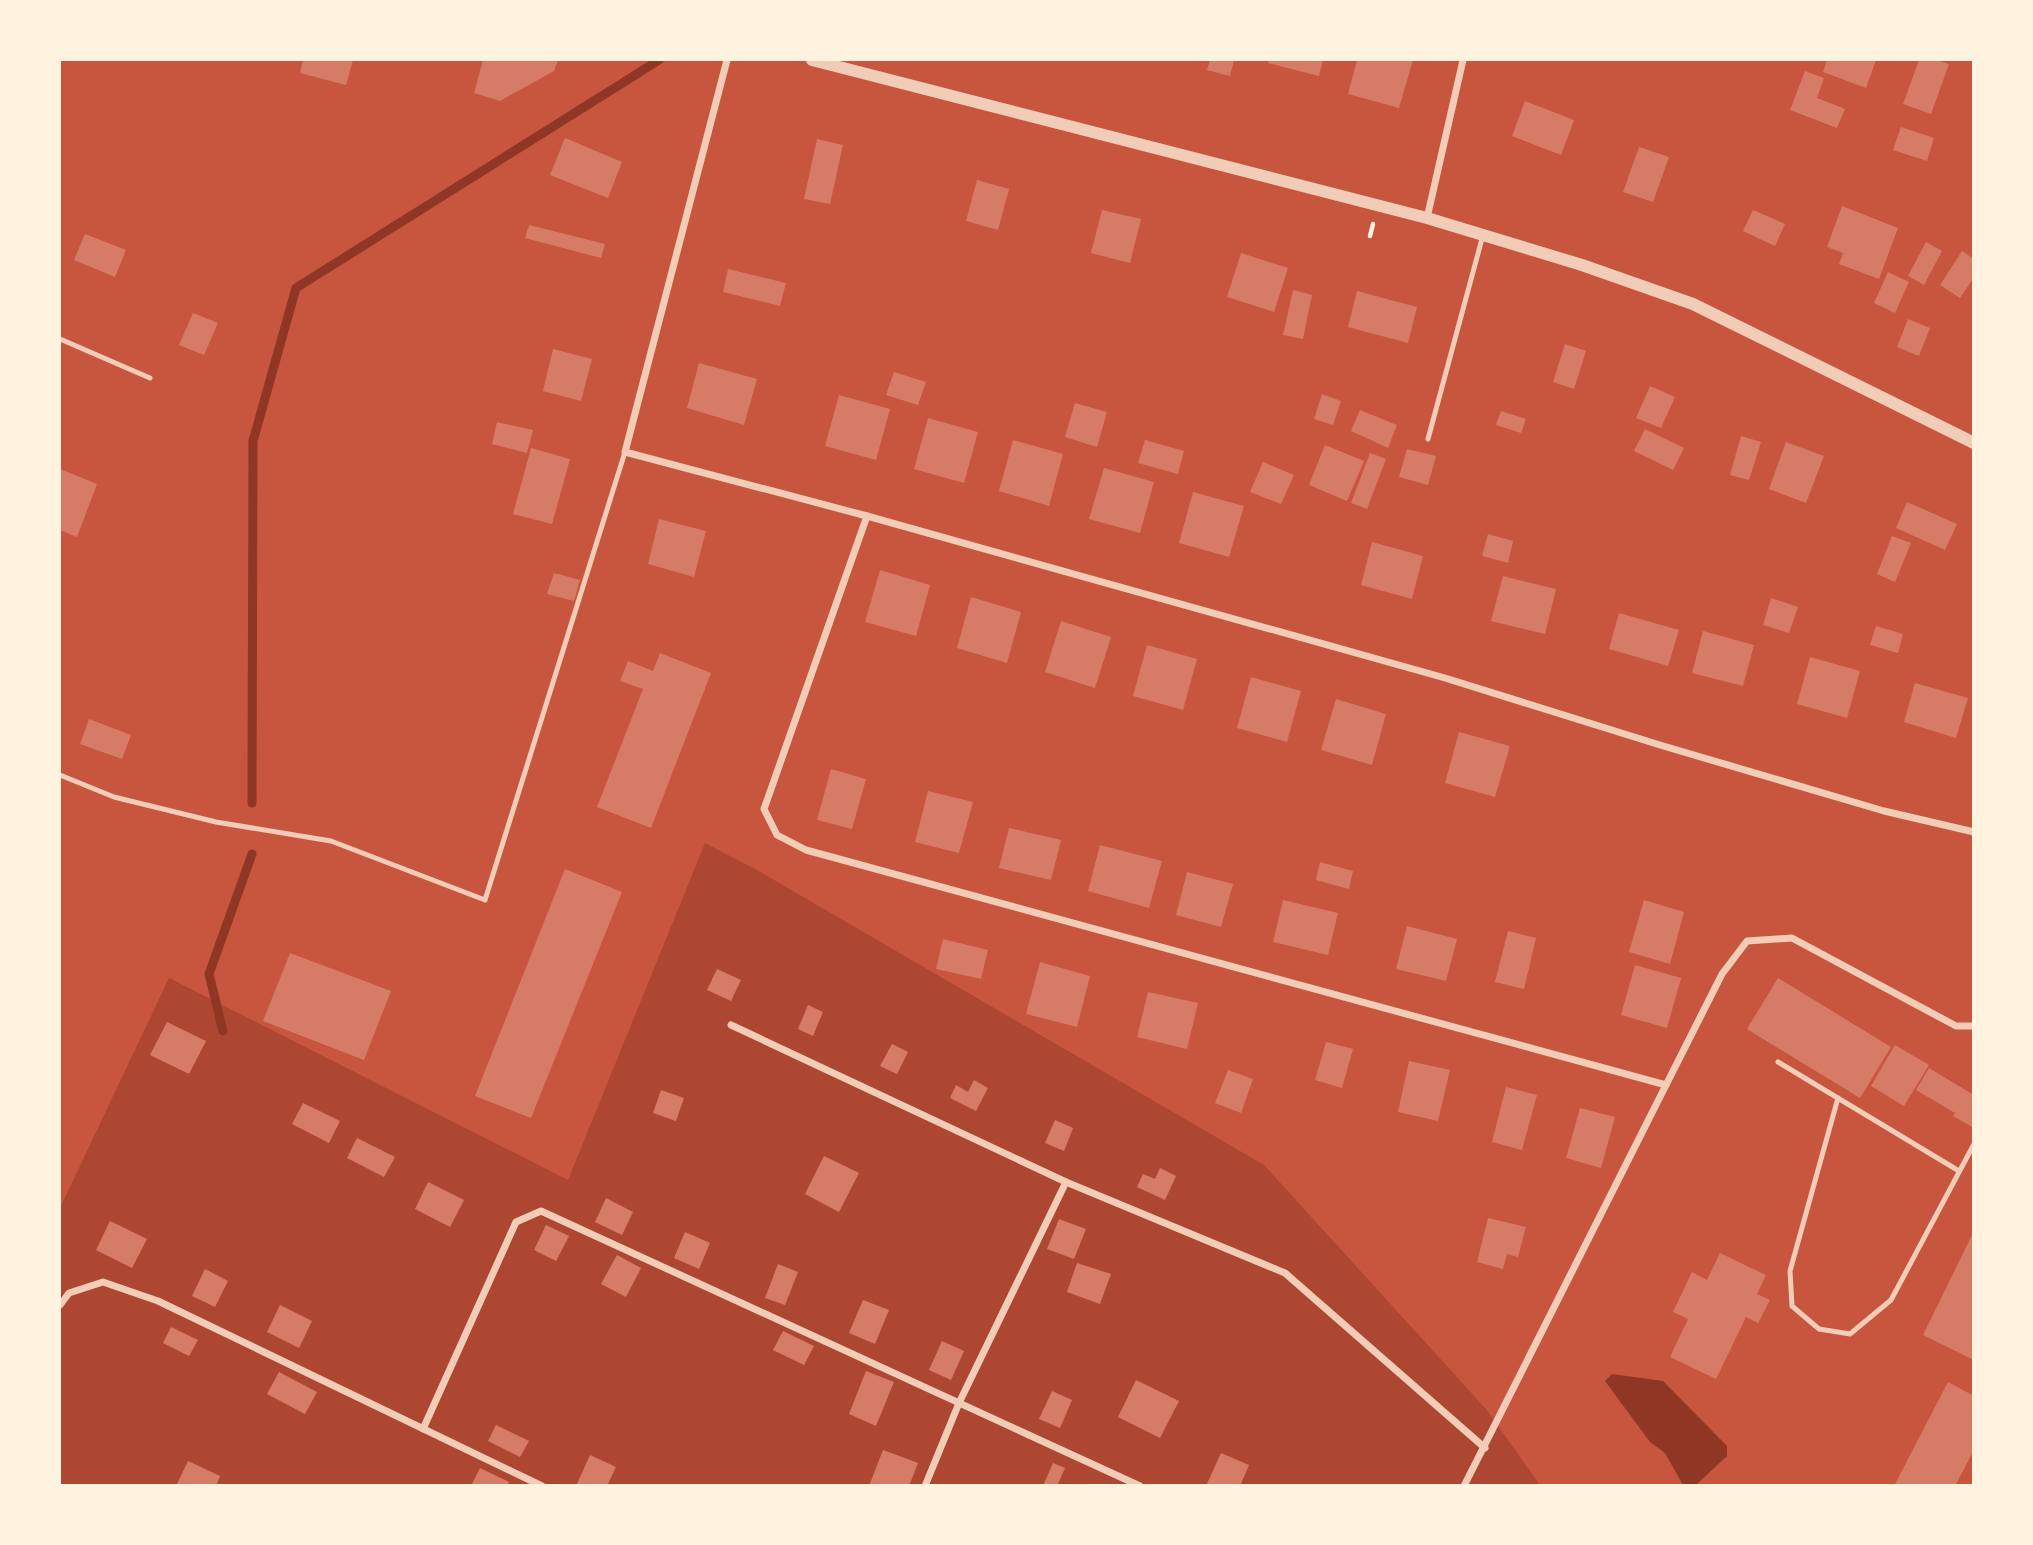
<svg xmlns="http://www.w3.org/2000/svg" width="2033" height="1545" font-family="'Golos Text',sans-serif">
<rect width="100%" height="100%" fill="#c8553d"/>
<!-- green -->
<path fill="#ae4732" d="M705,843l52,27 507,295 222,244 54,76h-1480v-277l109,-230 399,202z"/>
<!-- water -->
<path fill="#8f3625" d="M1612,1374l51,7 64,65v10l-31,29h-13l-18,-32 -15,-11 -45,-61z"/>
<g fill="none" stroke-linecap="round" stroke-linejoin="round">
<!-- stream -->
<g stroke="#8f3625" stroke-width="9">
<path d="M252,803l1,-362 43,-153 363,-228"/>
<path d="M223,1031l-14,-57 43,-120"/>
</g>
</g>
<!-- building -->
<g fill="#d67c66">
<path d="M303,60h50l-7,25 -46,-12z"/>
<path d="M483,60h75l-4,11 -54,30 -26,-8z"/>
<path d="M1210,60h24l-4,16 -23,-6z"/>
<path d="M1269,60h54l-4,16 -51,-13z"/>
<path d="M1357,60h56l-14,48 -51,-14z"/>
<path d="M1827,60h49l-10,28 -43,-16z"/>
<path d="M1919,60h17l13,4 -18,50 -28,-10z"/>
<path d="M1805,71l19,7 -7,20 28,11 -8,19 -47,-18z"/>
<path d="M1525,101l49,19 -13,35 -49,-19z"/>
<path d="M1901,127l33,11 -7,23 -34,-11z"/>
<path d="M565,138l57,24 -14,36 -58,-23z"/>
<path d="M817,139l26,6 -13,59 -26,-5z"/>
<path d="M1639,147l30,10 -16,45 -30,-10z"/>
<path d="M977,180l32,9 -11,41 -32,-9z"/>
<path d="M1842,206l56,22 -19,51 -40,-15 4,-11 -16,-6z"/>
<path d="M1102,210l39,9 -11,44 -39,-10z"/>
<path d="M1753,210l32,14 -10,22 -32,-15z"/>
<path d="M529,225l76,19 -4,14 -76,-20z"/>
<path d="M85,234l41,16 -11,27 -41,-17z"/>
<path d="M1926,242l16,9 -18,34 -16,-9z"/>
<path d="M1962,251l12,8v18l-14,21 -20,-13z"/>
<path d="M1241,253l47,15 -14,44 -47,-15z"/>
<path d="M728,269l58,14 -6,23 -57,-14z"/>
<path d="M1888,272l21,10 -14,31 -21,-10z"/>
<path d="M1293,290l19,5 -9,44 -20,-4z"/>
<path d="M1357,291l60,16 -9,36 -60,-16z"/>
<path d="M193,313l25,10 -14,32 -25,-10z"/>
<path d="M1908,319l22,9 -11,28 -22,-9z"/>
<path d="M1565,344l21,7 -12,38 -21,-7z"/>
<path d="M553,349l39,10 -11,42 -38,-10z"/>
<path d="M699,363l58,16 -13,46 -57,-17z"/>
<path d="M894,372l32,10 -8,23 -32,-10z"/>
<path d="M1650,386l25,11 -14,31 -25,-10z"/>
<path d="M1322,394l19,7 -8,24 -19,-6z"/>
<path d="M839,395l51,14 -14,51 -51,-14z"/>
<path d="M1075,403l32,9 -10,35 -32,-10z"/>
<path d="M1360,410l37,15 -9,23 -37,-17z"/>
<path d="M1501,411l25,8 -5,14 -25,-8z"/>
<path d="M928,418l50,14 -14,51 -50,-14z"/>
<path d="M497,422l36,8 -6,23 -35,-9z"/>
<path d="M1645,429l39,19 -11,22 -39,-19z"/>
<path d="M1741,436l20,6 -12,38 -19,-5z"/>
<path d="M1013,440l50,14 -14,52 -50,-15z"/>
<path d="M1145,440l39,11 -6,23 -40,-11z"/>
<path d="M1786,442l38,14 -18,47 -37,-14z"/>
<path d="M1325,445l39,16 -17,40 -38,-16z"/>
<path d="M531,448l39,11 -18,65 -39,-10z"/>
<path d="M1407,449l29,7 -8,29 -29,-8z"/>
<path d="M1370,453l16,6 -19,50 -16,-6z"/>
<path d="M1263,462l31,13 -13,29 -31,-12z"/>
<path d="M1104,468l50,14 -14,51 -51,-14z"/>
<path d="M60,469l37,15 -20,53 -17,-7z"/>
<path d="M1193,492l51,14 -15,51 -50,-14z"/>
<path d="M1907,502l50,22 -12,26 -49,-22z"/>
<path d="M659,519l47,12 -12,46 -46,-13z"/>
<path d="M1488,534l25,7 -5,22 -26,-7z"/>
<path d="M1892,536l19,7 -16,39 -18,-8z"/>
<path d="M1372,542l51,14 -11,43 -51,-14z"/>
<path d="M880,570l50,15 -14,51 -51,-14z"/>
<path d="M554,573l26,7 -6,21 -27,-7z"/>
<path d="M1503,576l53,13 -11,45 -54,-13z"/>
<path d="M971,597l50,15 -14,51 -50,-15z"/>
<path d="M1771,598l27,9 -9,26 -26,-8z"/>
<path d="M1619,613l60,17 -11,36 -59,-17z"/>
<path d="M1061,621l50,16 -16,51 -50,-16z"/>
<path d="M1876,626l27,8 -5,19 -28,-8z"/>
<path d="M1703,631l51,14 -11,41 -51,-13z"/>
<path d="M1147,645l50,14 -14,51 -50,-14z"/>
<path d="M660,653l51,20 -60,155 -54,-21 46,-118 -23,-8 8,-20 25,10z"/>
<path d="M1810,657l50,14 -13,47 -50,-14z"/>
<path d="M1251,677l50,14 -14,51 -50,-14z"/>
<path d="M1915,683l53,15 -12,40 -52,-16z"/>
<path d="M1336,699l50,15 -14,51 -51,-15z"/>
<path d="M89,719l42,16 -9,24 -42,-15z"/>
<path d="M1459,732l51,14 -15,51 -50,-14z"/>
<path d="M831,769l35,10 -14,50 -35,-9z"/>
<path d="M928,791l45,11 -14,51 -44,-11z"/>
<path d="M1009,828l52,12 -10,40 -52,-12z"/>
<path d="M1100,845l62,16 -13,47 -61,-17z"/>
<path d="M1320,862l33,9 -4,18 -33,-9z"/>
<path d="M565,869l57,23 -91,226 -56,-22z"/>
<path d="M1187,872l46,12 -12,43 -45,-12z"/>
<path d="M1283,900l55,13 -10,42 -55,-13z"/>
<path d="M1644,900l40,12 -14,52 -41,-12z"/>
<path d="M1407,926l50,13 -11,42 -50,-12z"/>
<path d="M1508,931l28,7 -12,51 -29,-7z"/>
<path d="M943,939l45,11 -7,29 -45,-10z"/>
<path d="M290,953l101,38 -27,69 -101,-39z"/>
<path d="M1040,962l50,14 -13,51 -51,-13z"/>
<path d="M1635,965l46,13 -14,50 -46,-13z"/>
<path d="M717,969l24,11 -10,21 -24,-11z"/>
<path d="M1778,978l113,69 -31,51 -113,-69z"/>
<path d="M1148,992l50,11 -11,46 -50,-12z"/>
<path d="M808,1005l15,7 -10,24 -15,-7z"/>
<path d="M167,1022l39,19 -17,33 -39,-19z"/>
<path d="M1326,1042l27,7 -11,39 -27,-8z"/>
<path d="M892,1044l16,8 -11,22 -17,-8z"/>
<path d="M1895,1045l34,20 -25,41 -33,-20z"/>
<path d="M1409,1061l41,9 -12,51 -40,-9z"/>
<path d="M1929,1068l45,27v33l-21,-12 2,-3 -39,-23z"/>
<path d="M1228,1070l25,9 -12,34 -26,-10z"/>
<path d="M974,1080l14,8 -12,23 -26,-13 6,-13 12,7z"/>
<path d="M1506,1087l31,8 -15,55 -30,-8z"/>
<path d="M661,1090l23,8 -8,23 -23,-8z"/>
<path d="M303,1103l37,18 -11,22 -37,-19z"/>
<path d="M1580,1108l35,9 -14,51 -35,-10z"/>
<path d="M1055,1120l18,8 -9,23 -19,-8z"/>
<path d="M357,1138l38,19 -11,20 -37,-19z"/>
<path d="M824,1156l35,17 -20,39 -34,-18z"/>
<path d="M1160,1168l16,8 -11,24 -28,-13 6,-13 12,5z"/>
<path d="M428,1182l36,18 -14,27 -35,-18z"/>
<path d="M606,1198l27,14 -11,23 -27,-13z"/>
<path d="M1488,1218l38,9 -8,30 -11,-3 -4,15 -26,-7z"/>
<path d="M1059,1219l27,10 -12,30 -27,-10z"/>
<path d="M110,1221l37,18 -15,29 -36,-18z"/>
<path d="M546,1225l23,11 -13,25 -22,-11z"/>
<path d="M1974,1231v129l-51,-25z"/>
<path d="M685,1232l25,11 -11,26 -25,-11z"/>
<path d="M1720,1253l46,22 -9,19 13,6 -12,23 -12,-6 -30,62 -46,-22 18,-38 -15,-7 19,-40 15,8z"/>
<path d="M617,1255l24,13 -15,29 -25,-13z"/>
<path d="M1077,1263l34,11 -11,30 -33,-12z"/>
<path d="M778,1264l20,8 -13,33 -20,-7z"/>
<path d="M205,1269l23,12 -13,26 -23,-11z"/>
<path d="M863,1300l26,10 -14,34 -26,-11z"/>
<path d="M280,1305l32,16 -13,27 -32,-16z"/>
<path d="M171,1327l27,13 -9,16 -26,-13z"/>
<path d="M783,1331l31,15 -10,19 -31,-15z"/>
<path d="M942,1341l22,10 -13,29 -22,-10z"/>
<path d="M866,1371l28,11 -18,44 -27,-12z"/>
<path d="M279,1372l38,20 -12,22 -38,-20z"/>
<path d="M1136,1380l43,21 -19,37 -42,-21z"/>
<path d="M1948,1382l26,14v54l-19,36h-61z"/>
<path d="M1052,1391l20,9 -12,28 -21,-9z"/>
<path d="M496,1425l33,16 -9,16 -32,-16z"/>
<path d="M883,1450l35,13 -9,23h-40z"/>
<path d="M1221,1453l28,12 -9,21h-34z"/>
<path d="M590,1455l26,12 -9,19h-31z"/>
<path d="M188,1461l32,15 -4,10h-40z"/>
<path d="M1053,1463l12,5 -8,18h-14z"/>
<path d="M480,1468l29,14 -2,4h-36z"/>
</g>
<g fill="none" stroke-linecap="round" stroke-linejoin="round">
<!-- path -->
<path stroke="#fff3e0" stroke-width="4.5" d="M1370,236l3,-12"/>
<!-- service -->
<g stroke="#f1ccb7" stroke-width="5">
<path d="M60,339l90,39"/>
<path d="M1428,439l55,-204"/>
<path d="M60,775l54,22 102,25 115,19 154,59 140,-448"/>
<path d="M1778,1062l181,109"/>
<path d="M1838,1098l-48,173 2,35 27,23 31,5 41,-34 83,-156"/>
</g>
<!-- minor -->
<g stroke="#f1ccb7" stroke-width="7">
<path d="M727,60l-102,392 242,64 578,162 215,67 224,66 90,21"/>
<path d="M1427,218l36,-158"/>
<path d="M867,516l-103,293 13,26 29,15 860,235 56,-111 25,-33 45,-3 164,88h18"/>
<path d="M731,1025l335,157 219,91 200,175"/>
<path d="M60,1305l9,-12 34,-11 55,19 384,185"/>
<path d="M423,1429l93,-207 25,-11 599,275"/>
<path d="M925,1486l34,-83 107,-221"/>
<path d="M1464,1486l202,-401"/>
</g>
<!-- tertiary -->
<path stroke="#f1ccb7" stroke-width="12" d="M812,60l615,158 155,47 111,39 281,139"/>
</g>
<!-- border -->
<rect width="2033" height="1545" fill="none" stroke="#fff3e0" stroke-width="122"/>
</svg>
